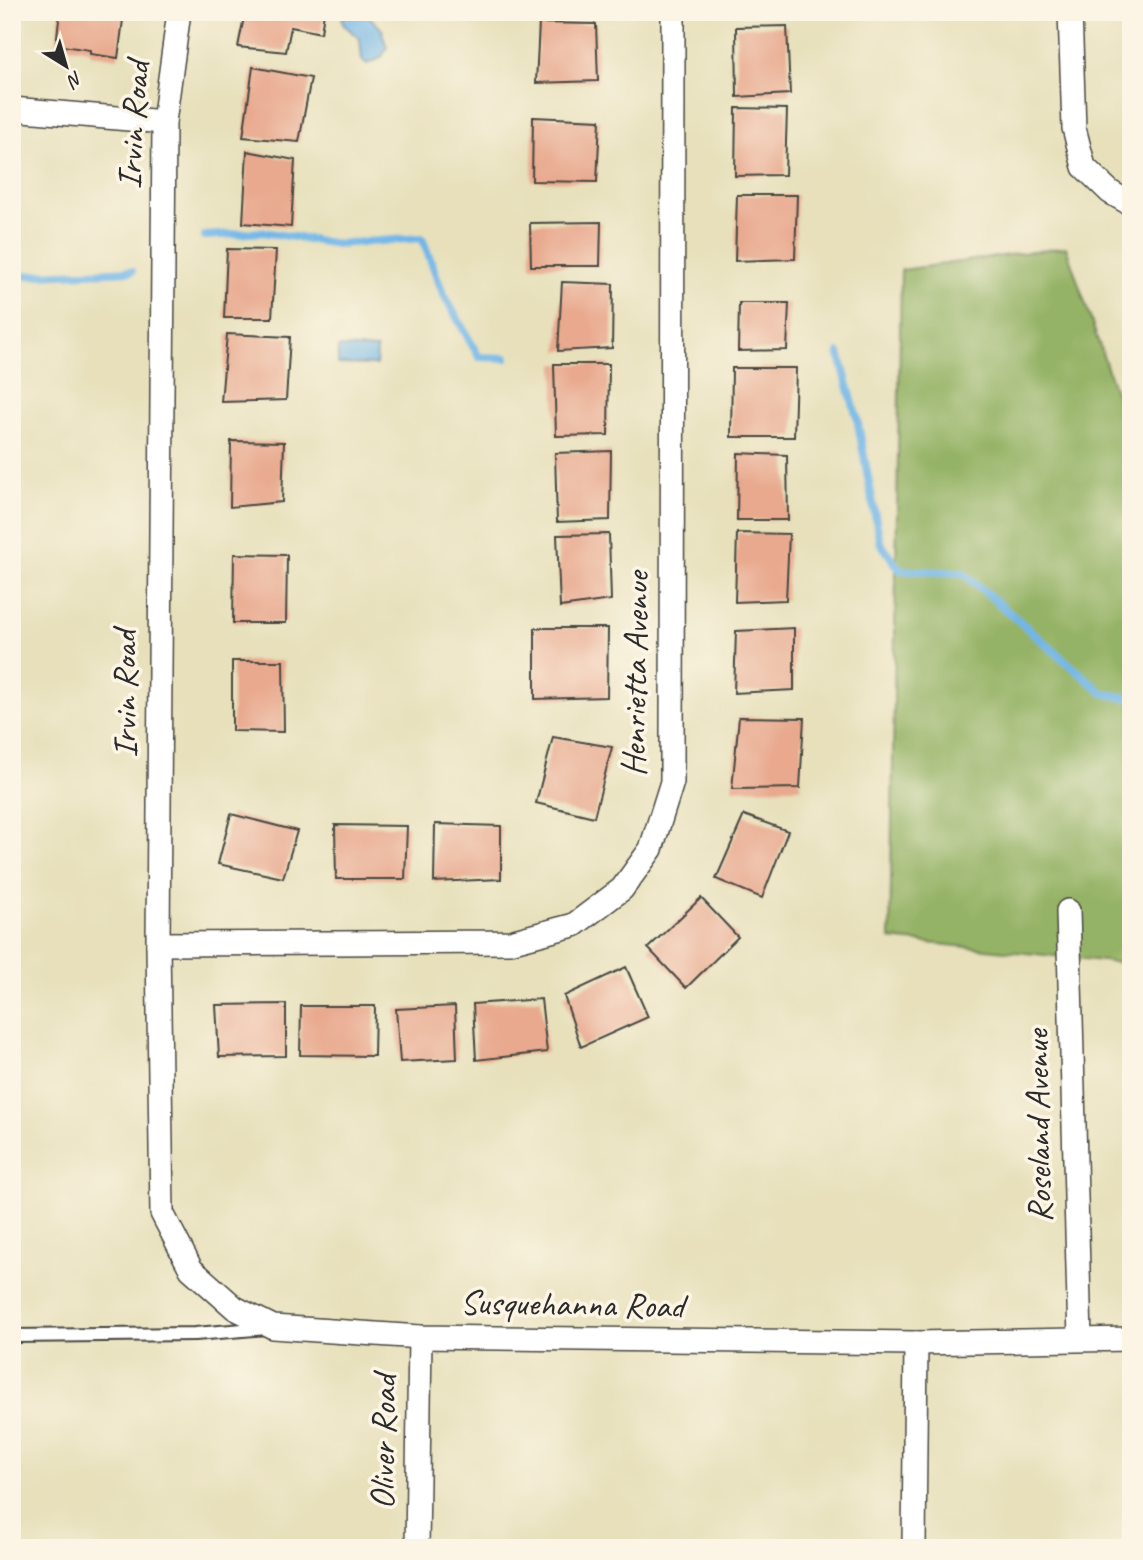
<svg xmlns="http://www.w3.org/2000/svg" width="1143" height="1560" font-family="Caveat,sans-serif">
<rect width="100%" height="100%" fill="#fcf5e5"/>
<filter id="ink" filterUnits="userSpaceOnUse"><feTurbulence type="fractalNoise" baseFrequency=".0143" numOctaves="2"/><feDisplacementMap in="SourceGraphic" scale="14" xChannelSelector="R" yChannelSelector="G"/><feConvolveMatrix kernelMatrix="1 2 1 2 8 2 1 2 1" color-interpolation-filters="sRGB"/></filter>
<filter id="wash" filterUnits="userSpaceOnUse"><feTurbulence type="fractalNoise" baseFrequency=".00686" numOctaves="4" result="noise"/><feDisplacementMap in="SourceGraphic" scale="28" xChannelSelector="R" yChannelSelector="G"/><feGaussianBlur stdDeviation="1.57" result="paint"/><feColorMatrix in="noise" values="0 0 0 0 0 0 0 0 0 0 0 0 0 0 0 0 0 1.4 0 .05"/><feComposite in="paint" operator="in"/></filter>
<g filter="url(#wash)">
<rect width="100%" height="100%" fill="#e7e0bb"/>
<!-- forest -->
<path fill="#95b366" stroke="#606f48" stroke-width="2" d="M1066,247l65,191v526l-241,-25 11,-669z"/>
<!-- water -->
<g fill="#71b6e7" stroke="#4e7089" stroke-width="2">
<path d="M346,12h20c6,9 12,12 17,19l-1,2 5,15 -6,10 -14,6 -5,-4 -2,-21 -17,-15 -1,-6z"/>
<path d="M338,347l39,2 -1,16 -38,-1z"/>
</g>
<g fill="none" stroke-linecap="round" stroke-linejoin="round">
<!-- stream -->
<g stroke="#71b6e7" stroke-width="8">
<path d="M205,236l58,-4 74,12 85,-6 21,55 36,64 27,1"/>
<path d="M12,276l120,-5"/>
<path d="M839,353l18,65 23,124 20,28 63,3 140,120 28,6"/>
</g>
</g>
<g id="blocks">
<!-- building -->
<g fill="#e8a98e">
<path d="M60,12h64l-6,46 -28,-4v-4l-34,-5z"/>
<path d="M245,12h79l-3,21 -30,-6 -5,25 -48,-5z"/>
<path d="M539,23l57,1 2,57 -62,2z"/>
<path d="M787,26l3,68 -53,3 -1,-70z"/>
<path d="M253,67l58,11 -12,64 -56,-5z"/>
<path d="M736,108l51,1 -2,66 -50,1z"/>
<path d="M533,117l67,3 -3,62 -65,-1z"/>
<path d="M247,151l48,9 -4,67 -48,-4z"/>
<path d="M737,195h60l-2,64 -60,2z"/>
<path d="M601,222l-1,44h-69l-1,-43z"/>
<path d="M227,249l49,1 -4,68h-48z"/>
<path d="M562,282l51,2 -1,64 -54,3z"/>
<path d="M739,303h50l-2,47 -49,1z"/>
<path d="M227,334l63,3 -4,63 -65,2z"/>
<path d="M554,364h55l-1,71 -52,1z"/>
<path d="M732,368h64l-2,69h-63z"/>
<path d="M231,441l53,1 -2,60 -52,5z"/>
<path d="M611,451l-1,69 -53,2 -2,-69z"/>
<path d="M738,453l49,2 1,65h-51z"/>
<path d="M737,533l52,1 -3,66 -51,2z"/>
<path d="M609,534l2,66 -51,7 -3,-72z"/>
<path d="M234,554l53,1 -1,68h-53z"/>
<path d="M535,628h73l-1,69 -72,2z"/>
<path d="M794,628v62l-60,3 2,-62z"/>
<path d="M232,661h51l1,71 -52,-1z"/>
<path d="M739,717l65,1 -4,70 -68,1z"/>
<path d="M553,737l59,10 -18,70 -58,-14z"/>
<path d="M231,814l66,17 -14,47 -65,-14z"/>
<path d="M744,815l44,16 -26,67 -46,-19z"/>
<path d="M435,824l66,2v53l-67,3z"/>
<path d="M335,825l72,1 -2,53h-69z"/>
<path d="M701,898l37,39 -52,51 -38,-40z"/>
<path d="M626,967l22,50 -67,30 -17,-51z"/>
<path d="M541,999l6,53 -71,8 -3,-56z"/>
<path d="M286,1004v52l-67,1 -3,-52z"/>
<path d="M301,1006h74l-1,50 -74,-1z"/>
<path d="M455,1006l2,53 -57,3 -4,-53z"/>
</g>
</g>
</g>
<g filter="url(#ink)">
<use href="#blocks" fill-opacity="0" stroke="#474641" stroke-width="2"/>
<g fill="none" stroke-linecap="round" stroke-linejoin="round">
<defs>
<path id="service" d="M12,1336l183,-2 72,-6"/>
<g id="minor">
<path d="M179,12l-15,110 -6,822 4,269 29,56 44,39 38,19 147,10 496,6 215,-4"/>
<path d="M1070,12l4,116 10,39 26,25 21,12"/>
<path d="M12,109l152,13"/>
<path d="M1068,911l12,428"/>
<path d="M158,944l352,-2 64,-17 48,-36 29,-40 21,-67 1,-770"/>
<path d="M417,1548l3,-211"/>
<path d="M914,1548l2,-205"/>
</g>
</defs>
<!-- service casing -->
<use href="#service" stroke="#474641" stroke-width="16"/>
<!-- minor casing -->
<use href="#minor" stroke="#474641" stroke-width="26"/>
<!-- service -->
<use href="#service" stroke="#fff" stroke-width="12"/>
<!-- minor -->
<use href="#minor" stroke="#fff" stroke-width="23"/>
</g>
</g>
<g text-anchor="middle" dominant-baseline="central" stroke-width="7" stroke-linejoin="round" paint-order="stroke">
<!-- street labels -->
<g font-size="35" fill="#2b2b2b" stroke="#fcf5e5">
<text transform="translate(133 125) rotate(-86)">Irvin Road</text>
<text transform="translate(635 674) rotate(-89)">Henrietta Avenue</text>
<text transform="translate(124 694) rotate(-90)">Irvin Road</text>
<text transform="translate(1038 1126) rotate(-91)">Roseland Avenue</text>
<text transform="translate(572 1304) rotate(1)">Susquehanna Road</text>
<text transform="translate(383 1442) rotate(-89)">Oliver Road</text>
</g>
</g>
<!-- margin -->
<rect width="1143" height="1560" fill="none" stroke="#fcf5e5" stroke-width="42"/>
<!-- north arrow -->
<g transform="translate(66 66) rotate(143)" stroke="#fcf5e5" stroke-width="5" paint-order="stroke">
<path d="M0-5L12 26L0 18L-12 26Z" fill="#2b2b2b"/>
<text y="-10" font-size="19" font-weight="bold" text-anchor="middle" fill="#2b2b2b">N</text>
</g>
</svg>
